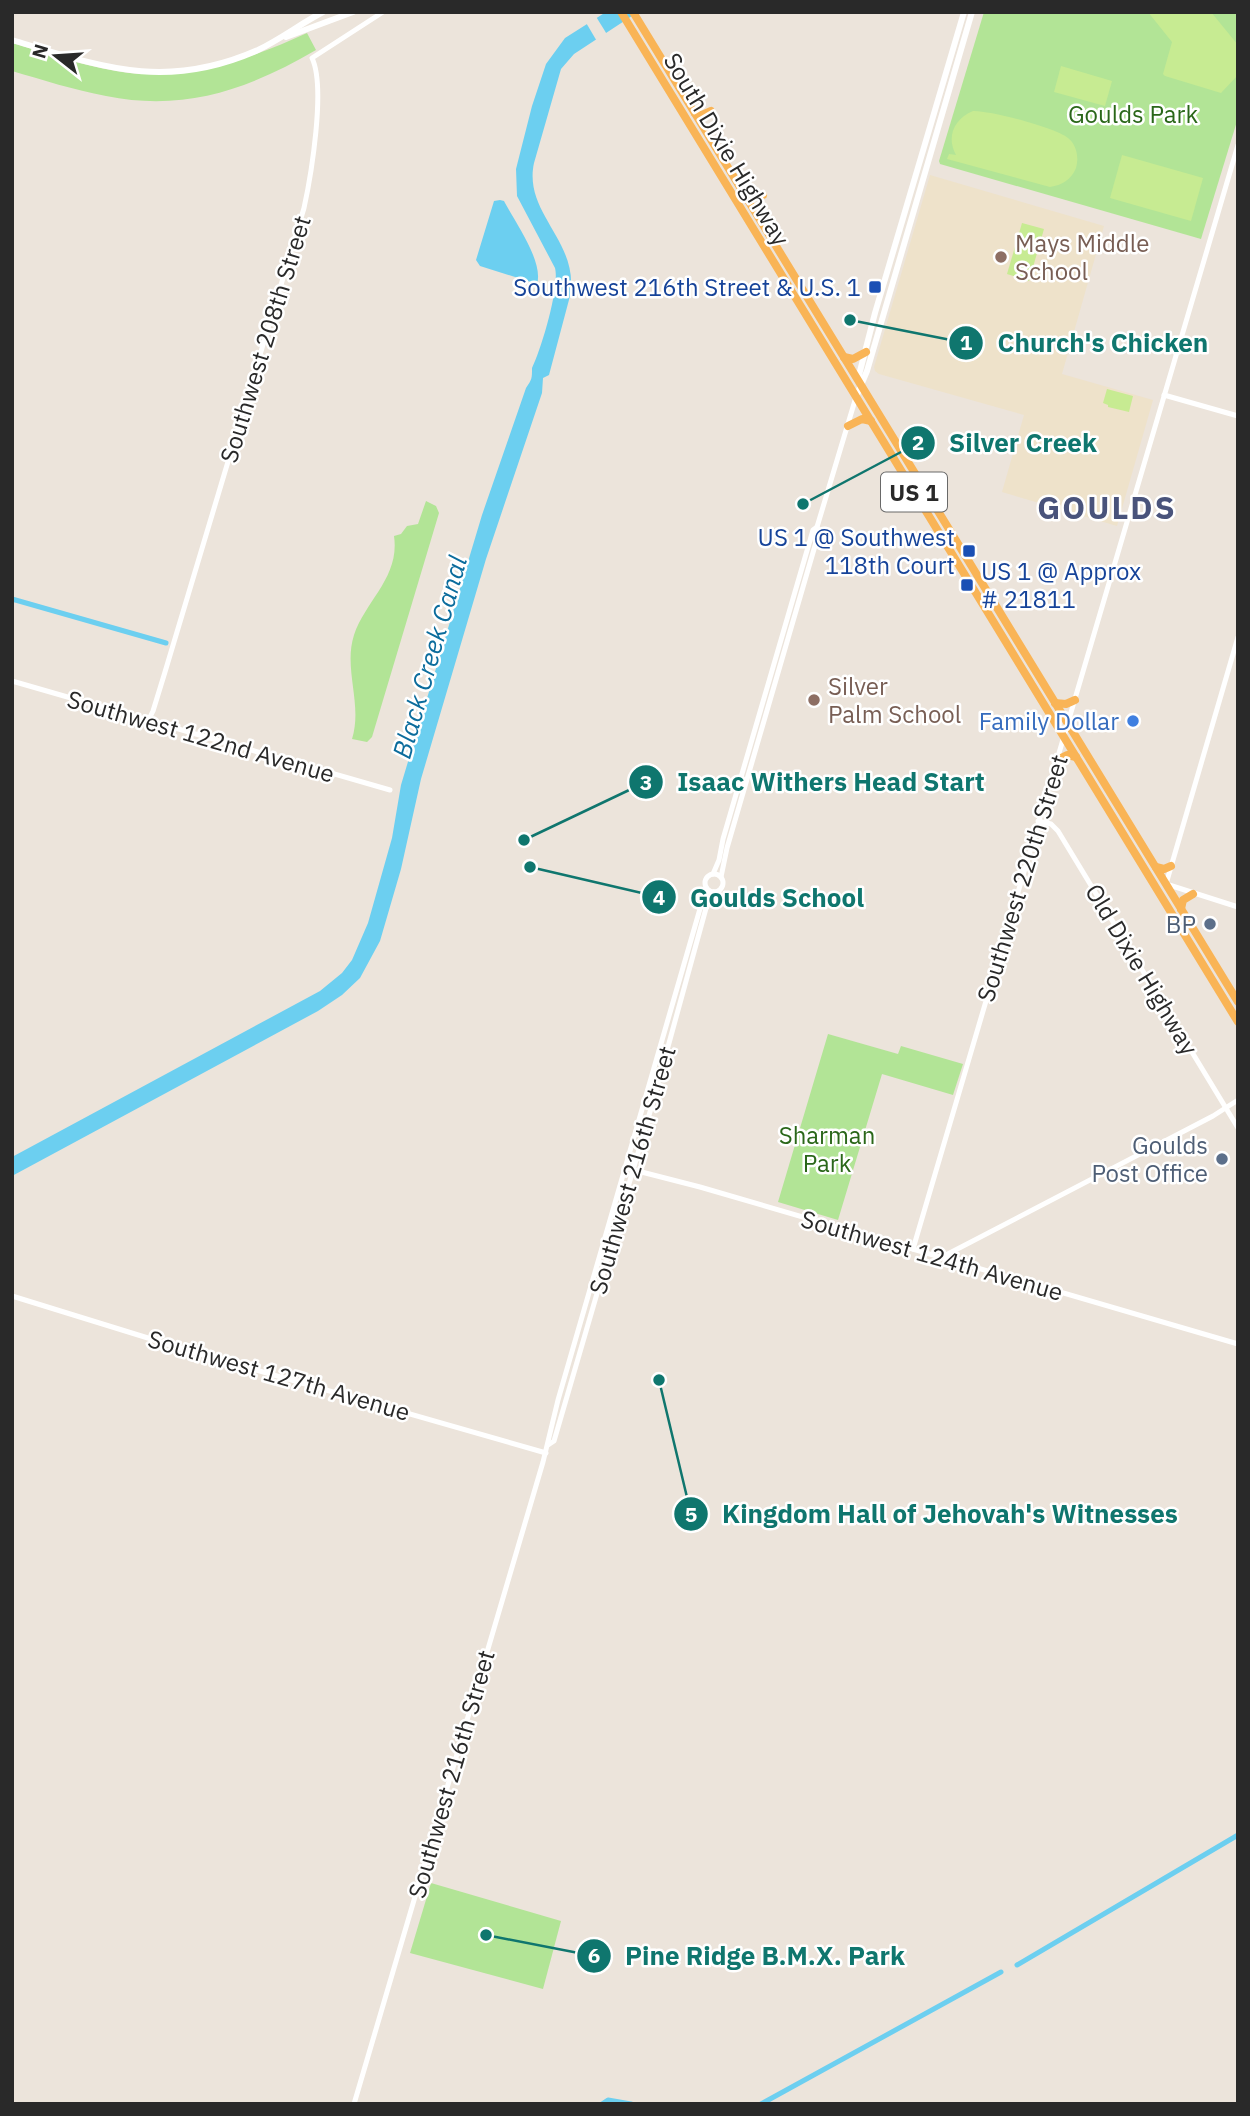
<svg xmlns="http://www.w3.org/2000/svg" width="1250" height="2116" font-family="'IBM Plex Sans',sans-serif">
<rect width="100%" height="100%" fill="#ece4db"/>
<!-- education -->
<path fill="#eee2ca" d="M930,175l174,51 -42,148 91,26 -36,126 -115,-34 22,-77 -145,-41 -4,-3 -1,-4z"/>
<!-- green -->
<g fill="#b2e496">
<path d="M984,12h253l1,106 -37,121 -261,-75 -1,-3z"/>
<path d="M307,33l9,17c-67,39 -131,62 -210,46 -32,-6 -63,-16 -94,-25v-28c34,10 69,22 104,28 65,12 132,-11 191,-38z"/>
<path d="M426,501l10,5 3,7 -67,224 -5,5 -15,-3c11,-35 -9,-70 2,-104 12,-35 46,-58 40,-99l7,-2 6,-8 11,-2z"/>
<path d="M828,1034l70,20 3,-8 62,18 -10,31 -71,-21 -44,146 -60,-18z"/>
<path d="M431,1883l130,38 -18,68 -133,-36z"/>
</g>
<!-- pitch -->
<g fill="#c7eb92">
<path d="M1148,12h63l27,33v30l-17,18 -56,-17 -2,-2 9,-32z"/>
<path d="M1061,66l51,15 -7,25 -51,-14z"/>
<path d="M973,111c15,-1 84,17 95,27 9,7 11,20 8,30 -5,12 -14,17 -26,19l-103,-28 2,-5 7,1c-10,-18 -2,-36 17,-44z"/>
<path d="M1122,155l81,23 -12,43 -81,-23z"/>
<path d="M1022,223l22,6 -15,52 -22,-7z"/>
<path d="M1107,389l26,7 -4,16 -21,-5v-2l-5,-2z"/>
</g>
<!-- water -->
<g fill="#6ccff0">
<path d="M606,12h32l-64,42 -13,15 -27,94c-11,51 46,78 36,133l-21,79 -6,3 -1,15 -56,166 -65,220 -20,90 -21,72 -20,37 -18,17 -24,16 -306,165v-19l308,-166 22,-18 10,-13 16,-37 24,-85 9,-53 81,-270 44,-127c6,-9 6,-9 6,-20 9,-18 28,-81 23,-100l-38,-72 -1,-27 16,-63 14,-42 19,-26z"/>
<path d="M500,200l4,1c11,21 40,61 33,83l-57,-18 -4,-6 18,-59z"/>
</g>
<!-- pier -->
<path fill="#ece4db" d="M595,15l13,21 -10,7 -13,-22z"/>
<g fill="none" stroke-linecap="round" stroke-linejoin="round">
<!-- canal -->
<g stroke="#6ccff0" stroke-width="5">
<path d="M12,599l154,44"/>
<path d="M1017,1965l221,-130"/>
<path d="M602,2104l6,-4 23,4"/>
<path d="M761,2104l240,-132"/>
</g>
<!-- tertiary -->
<g stroke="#fff" stroke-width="5">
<path d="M1164,395l74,21"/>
<path d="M1238,637l-72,247 72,23"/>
<path d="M12,681l378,109"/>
<path d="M148,721l5,-10 12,-39 139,-464c7,-32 22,-121 8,-150l71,-46"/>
<path d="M1038,821l13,3 7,7 180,297"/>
<circle cx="714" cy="883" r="9"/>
<path d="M713,874l6,-14 4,-21 90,-309 4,-3"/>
<path d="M721,877l6,-29 92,-316 -2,-5 39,-130"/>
<path d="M626,1168l74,19 538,157"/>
<path d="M913,1249l325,-1104"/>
<path d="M942,1257l271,-141 25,-16"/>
<path d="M12,1296l178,55 356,102"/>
<path d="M548,1445l6,-4 98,-336 56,-204 6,-9"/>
<path d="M354,2104l189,-642 15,-62 148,-512"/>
</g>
<!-- secondary -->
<g stroke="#fff" stroke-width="6">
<path d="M286,37l67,-25"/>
<path d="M12,40c90,27 154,51 246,10 23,-11 42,-26 65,-38"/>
<path d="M860,382l-1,-7 16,-62 89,-301"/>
<path d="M856,397l11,-26 105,-359"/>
</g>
<!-- trunk -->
<g stroke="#f9b456" stroke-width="8">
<path d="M621,12l617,1010"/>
<path d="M633,12l605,990"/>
<path d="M695,113l7,2 9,-4"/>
<path d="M746,196l7,2 10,-3"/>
<path d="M844,357l9,2 13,-7"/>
<path d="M848,426l14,-7 9,2"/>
<path d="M932,502l2,-10 9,-6"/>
<path d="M1055,703l11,1 9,-4"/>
<path d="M1057,760l10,-5 9,2"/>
<path d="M1156,867l8,2 7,-3"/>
<path d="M1181,909l2,-9 10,-6"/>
</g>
</g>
<!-- markers -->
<g fill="#8d6e63" stroke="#fff" stroke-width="2.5">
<circle cx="1001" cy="257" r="7"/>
<circle cx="814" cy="700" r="7"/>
</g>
<g fill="#1a4fb4" stroke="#fff" stroke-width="2.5">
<rect x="868" y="280" width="14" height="14" rx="3.5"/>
<rect x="962" y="544" width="14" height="14" rx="3.5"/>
<rect x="960" y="578" width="14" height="14" rx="3.5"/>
</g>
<circle fill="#3f7fe0" stroke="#fff" stroke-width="2.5" cx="1133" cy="721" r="7"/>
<g fill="#5c6f8a" stroke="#fff" stroke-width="2.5">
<circle cx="1210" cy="924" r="7"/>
<circle cx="1222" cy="1159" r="7"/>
</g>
<g text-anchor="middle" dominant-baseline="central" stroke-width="5" stroke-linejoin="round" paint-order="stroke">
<!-- shield labels -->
<rect fill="#fff" stroke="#696969" stroke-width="2" x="881" y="472.5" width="66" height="39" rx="5"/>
<g font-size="23" font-weight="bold" fill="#292929">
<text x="914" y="492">US 1</text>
</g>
<!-- park labels -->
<g font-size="24" fill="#2a6719" stroke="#fff">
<text x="1133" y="114">Goulds Park</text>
<text x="827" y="1135">Sharman<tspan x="827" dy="28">Park</tspan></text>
</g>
<!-- street labels -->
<g font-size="24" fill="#292929" stroke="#fff">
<text transform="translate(727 149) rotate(59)">South Dixie Highway</text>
<text transform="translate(265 339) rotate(-73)">Southwest 208th Street</text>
<text transform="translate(201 736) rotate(16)">Southwest 122nd Avenue</text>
<text transform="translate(1022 878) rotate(-73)">Southwest 220th Street</text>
<text transform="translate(1142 969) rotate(59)">Old Dixie Highway</text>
<text transform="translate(632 1170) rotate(-74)">Southwest 216th Street</text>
<text transform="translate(932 1255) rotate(16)">Southwest 124th Avenue</text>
<text transform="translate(279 1375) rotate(16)">Southwest 127th Avenue</text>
<text transform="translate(451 1774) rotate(-74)">Southwest 216th Street</text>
</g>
<!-- education labels -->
<g font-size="24" fill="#785e54" stroke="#fff" text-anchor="start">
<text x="1015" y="243">Mays Middle<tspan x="1015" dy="28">School</tspan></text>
<text x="828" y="686">Silver<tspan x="828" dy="28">Palm School</tspan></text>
</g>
<!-- transit labels -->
<g font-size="24" fill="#164399" stroke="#fff" text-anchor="end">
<text x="861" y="287">Southwest 216th Street &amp; U.S. 1</text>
<text x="955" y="537">US 1 @ Southwest<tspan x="955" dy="28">118th Court</tspan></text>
<text x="981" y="571" text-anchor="start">US 1 @ Approx<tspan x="981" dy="28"># 21811</tspan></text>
</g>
<!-- shop labels -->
<g font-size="24" fill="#366cbe" stroke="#fff" text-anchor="end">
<text x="1119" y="721">Family Dollar</text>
</g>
<!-- service labels -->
<g font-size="24" fill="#4e5e75" stroke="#fff" text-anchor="end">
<text x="1196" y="924">BP</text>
<text x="1208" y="1145">Goulds<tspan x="1208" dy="28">Post Office</tspan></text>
</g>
<!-- water labels -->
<g font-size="26" font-style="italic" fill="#0b6c9c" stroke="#fff">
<text transform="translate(429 657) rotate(-74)">Black Creek Canal</text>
</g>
<!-- district labels -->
<g font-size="32" font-weight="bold" letter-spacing="2" fill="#49537b" stroke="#fff">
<text x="1107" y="507">GOULDS</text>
</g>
</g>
<!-- callouts -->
<path fill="none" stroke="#0f766e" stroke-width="2.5" d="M850 320L966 343M803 504L918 443M524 840L646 782M530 867L659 897M659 1380L691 1514M486 1935L594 1956"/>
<g fill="#0f766e" stroke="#fff" stroke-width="2.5">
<circle cx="850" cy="320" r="7"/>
<circle cx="803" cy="504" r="7"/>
<circle cx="524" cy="840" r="7"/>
<circle cx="530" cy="867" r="7"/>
<circle cx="659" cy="1380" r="7"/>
<circle cx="486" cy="1935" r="7"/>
<circle cx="966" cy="343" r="18"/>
<circle cx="918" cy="443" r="18"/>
<circle cx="646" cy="782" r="18"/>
<circle cx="659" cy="897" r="18"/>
<circle cx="691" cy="1514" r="18"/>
<circle cx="594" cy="1956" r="18"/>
</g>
<g font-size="21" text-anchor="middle" font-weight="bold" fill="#fff">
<text x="966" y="350">1</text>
<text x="918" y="450">2</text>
<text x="646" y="790">3</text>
<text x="659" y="905">4</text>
<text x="691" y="1522">5</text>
<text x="594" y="1963">6</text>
</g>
<g font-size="26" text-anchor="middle" font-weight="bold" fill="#0f766e" stroke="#fff" stroke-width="5" stroke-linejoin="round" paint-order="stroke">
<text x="1103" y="352">Church's Chicken</text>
<text x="1023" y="452">Silver Creek</text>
<text x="831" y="791">Isaac Withers Head Start</text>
<text x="777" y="907">Goulds School</text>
<text x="950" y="1523">Kingdom Hall of Jehovah's Witnesses</text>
<text x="765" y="1965">Pine Ridge B.M.X. Park</text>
</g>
<!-- border -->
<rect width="1250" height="2116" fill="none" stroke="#292929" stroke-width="28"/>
<!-- north arrow -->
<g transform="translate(56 56) rotate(287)" stroke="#ffffff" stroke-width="5" paint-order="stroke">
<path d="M0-5L12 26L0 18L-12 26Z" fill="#292929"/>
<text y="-10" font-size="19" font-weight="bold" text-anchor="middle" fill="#292929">N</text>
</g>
</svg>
